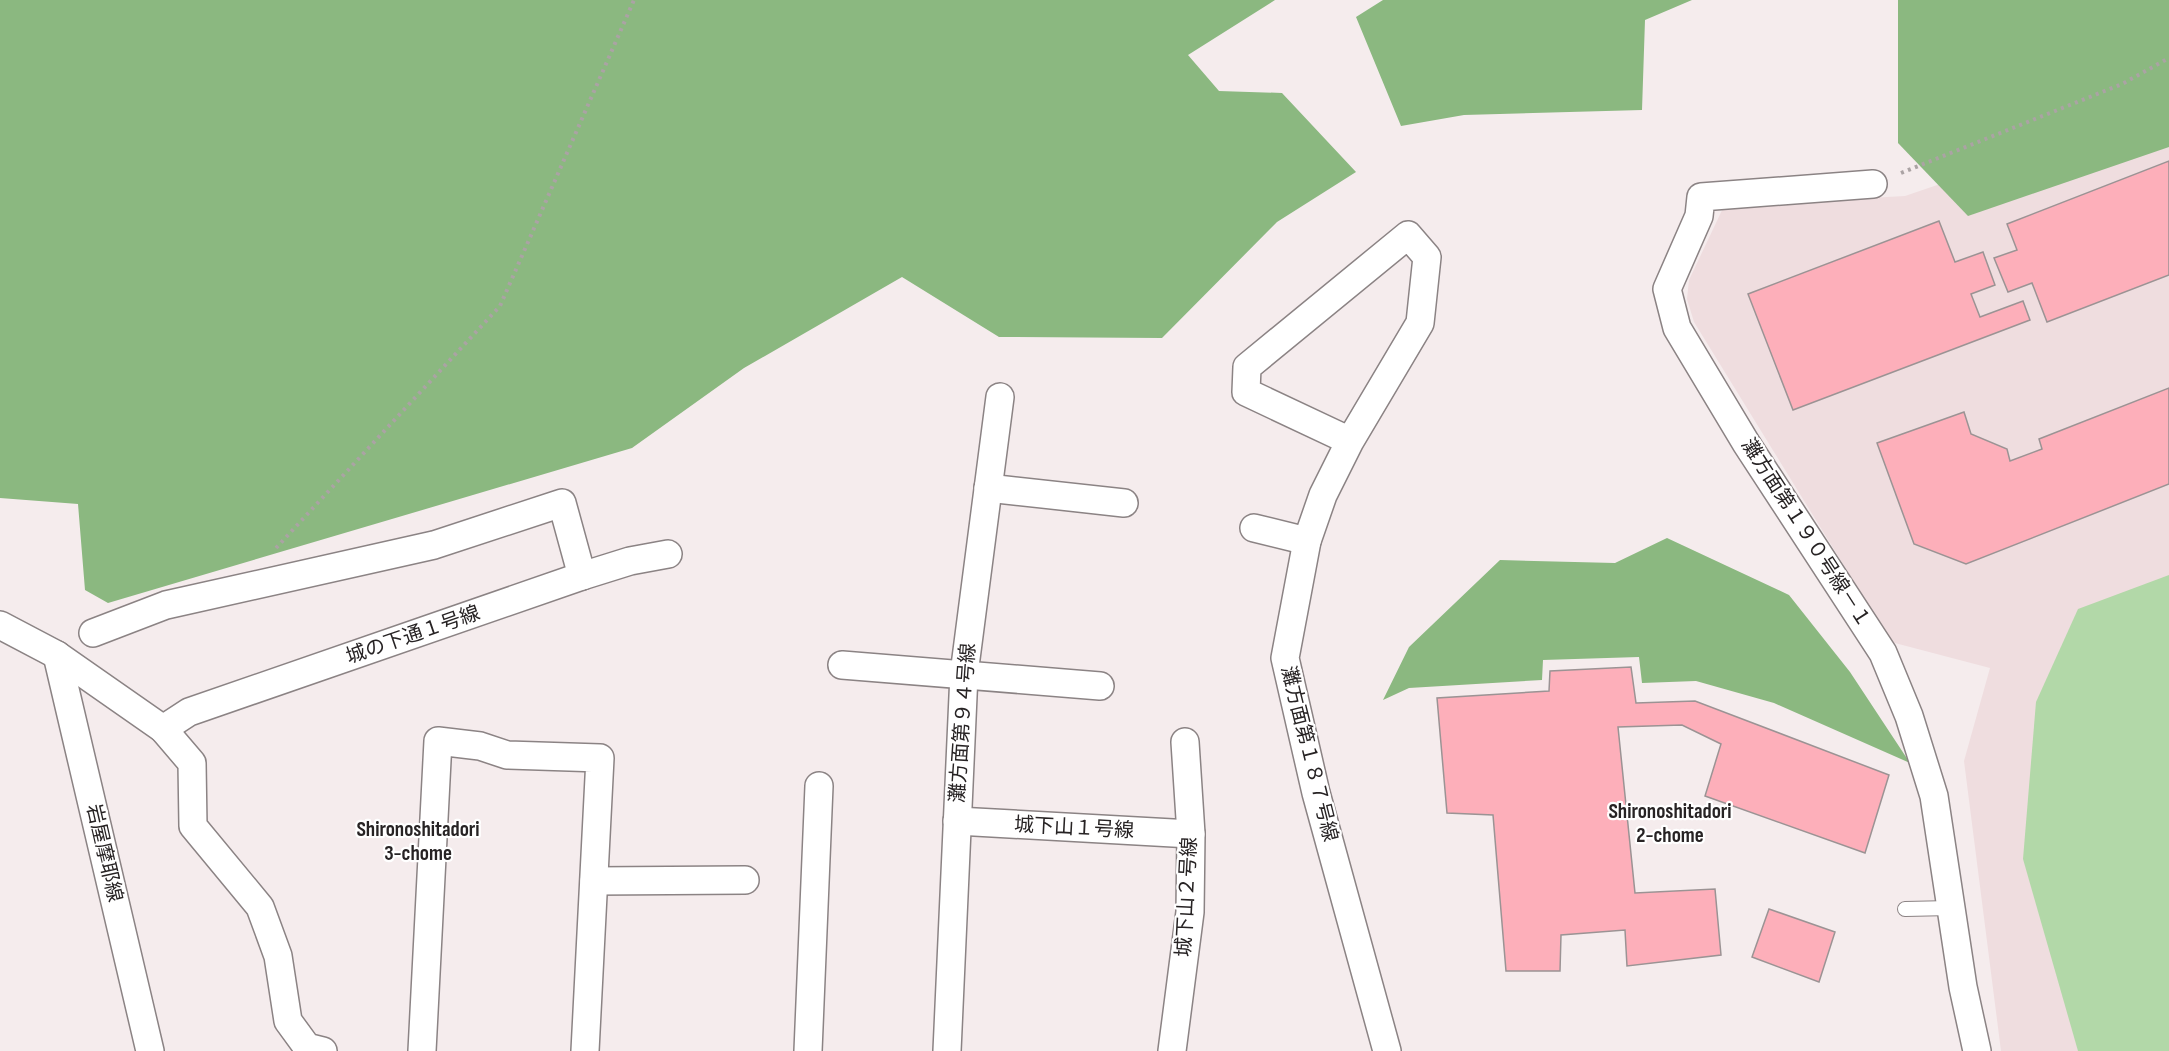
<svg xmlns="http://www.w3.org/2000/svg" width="2169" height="1051" font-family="'Sofia Sans Condensed','Noto Sans JP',sans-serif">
<rect width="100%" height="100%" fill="#f5eced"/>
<!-- built -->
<path fill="#efdddf" d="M2169,106v945h-168l-37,-290 26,-93 -99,-26 -197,-320 -7,-23 2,-19 35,-74 181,-10z"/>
<!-- green -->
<path fill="#b2d8a8" d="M2169,575v476h-91l-55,-192 13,-157 42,-93z"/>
<!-- forest -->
<g fill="#8bb880">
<path d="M0,0h1275l-87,55 31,36 63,2 74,79 -79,50 -115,116 -163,-1 -97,-60 -158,91 -112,80 -524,155 -23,-13 -7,-86 -78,-6z"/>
<path d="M1383,0h309l-47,20 -3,90 -178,5 -63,11 -45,-109z"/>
<path d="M1898,0h271v147l-201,69 -70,-73z"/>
<path d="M1667,538l122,57 61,77 60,91 -136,-60 -78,-22 -54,2 -3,-26 -96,3 -1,20 -133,8 -26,12 26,-53 91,-87 115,3z"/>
</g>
<!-- building -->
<g fill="#fdafba" stroke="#9b9394" stroke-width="1.5">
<path d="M2169,161v114l-122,47 -15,-39 -24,9 -14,-34 23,-8 -10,-26z"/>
<path d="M1939,221l16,41 28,-10 12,33 -24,9 9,23 43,-16 7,19 -237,90 -45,-116z"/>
<path d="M2169,388v96l-203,80 -52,-20 -37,-101 87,-31 7,22 36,15 3,12 32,-12 -3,-10z"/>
<path d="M1631,667l5,36 59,-2 194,74 -24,78 -160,-57 16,-52 -39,-19 -64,2 17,166 80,-4 6,66 -94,11 -2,-36 -64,5 -1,36h-54l-13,-156 -46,-2 -10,-115 112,-7 1,-20z"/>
<path d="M1769,909l66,23 -16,50 -67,-25z"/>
</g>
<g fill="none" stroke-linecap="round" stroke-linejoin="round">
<defs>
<path id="lane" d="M1905,909l46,-1"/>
<g id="street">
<path d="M1873,184l-172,13 -2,19 -32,73 10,39 69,115 137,210 26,63 25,80 29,191 14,64"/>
<path d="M1350,441l-104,-49 1,-25 161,-132 19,22 -7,66 -70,118 -27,54 -16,46 -22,117 31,135 71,258"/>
<path d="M988,488l136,15"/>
<path d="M1254,528l53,13"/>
<path d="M0,625l57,30 106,74 29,34 1,63 67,81 18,49 10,65 19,26 16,4"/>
<path d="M93,633l73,-28 268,-60 128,-42 20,73"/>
<path d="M57,655l93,396"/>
<path d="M842,665l258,21"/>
<path d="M163,729l26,-17 393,-136 48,-15 38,-7"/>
<path d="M957,821l234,13"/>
<path d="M594,881l151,-1"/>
<path d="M422,1051l16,-310 42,5 27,9 93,3 -15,293"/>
<path d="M808,1051l11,-265"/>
<path d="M947,1051l17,-377 36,-277"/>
<path d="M1172,1051l18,-139 1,-78 -6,-92"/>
</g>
</defs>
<!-- lane casing -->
<use href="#lane" stroke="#8b8384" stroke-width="16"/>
<!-- street casing -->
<use href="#street" stroke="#8b8384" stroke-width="30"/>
<!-- path -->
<g stroke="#aba3a4" stroke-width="4" stroke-dasharray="3 4.5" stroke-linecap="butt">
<path d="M1901,173l221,-89 47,-26"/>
<path d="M276,548l224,-242 134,-306"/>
</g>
<!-- lane -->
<use href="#lane" stroke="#fff" stroke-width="14"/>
<!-- street -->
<use href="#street" stroke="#fff" stroke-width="27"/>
</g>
<g text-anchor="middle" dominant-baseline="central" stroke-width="4.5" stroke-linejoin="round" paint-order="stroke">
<!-- street labels -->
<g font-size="20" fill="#272324" stroke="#fff">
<text transform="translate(1806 533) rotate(57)">灘方面第１９０号線－１</text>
<text transform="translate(413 635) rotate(-19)">城の下通１号線</text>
<text transform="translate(963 723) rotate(-86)">灘方面第９４号線</text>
<text transform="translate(1309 754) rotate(76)">灘方面第１８７号線</text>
<text transform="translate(1074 828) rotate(3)">城下山１号線</text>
<text transform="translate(104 853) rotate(77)">岩屋摩耶線</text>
<text transform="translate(1187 897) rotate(-87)">城下山２号線</text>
</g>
<!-- neighbourhood labels -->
<g font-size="21" font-weight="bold" fill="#272324" stroke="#fff">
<text x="1670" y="811">Shironoshitadori<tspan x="1670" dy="24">2-chome</tspan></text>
<text x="418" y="829">Shironoshitadori<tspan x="418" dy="24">3-chome</tspan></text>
</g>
</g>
</svg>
